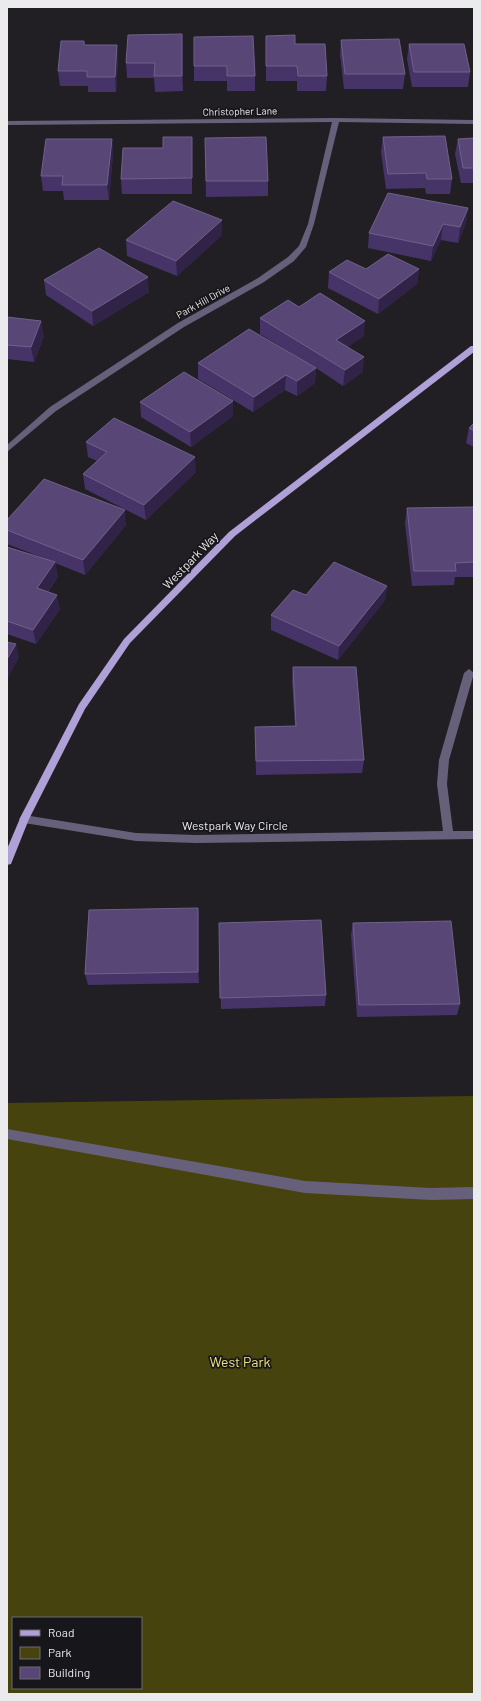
<svg xmlns="http://www.w3.org/2000/svg" width="481" height="1701" font-family="Barlow,sans-serif">
<rect width="100%" height="100%" fill="#211f24"/>
<!-- green -->
<path fill="#47430e" fill-rule="evenodd" d="M474,1096v598h-467v-591zM13,1618h128v70h-128z"/>
<g fill="none" stroke-linecap="round" stroke-linejoin="round">
<!-- minor -->
<g fill="#67607b" fill-rule="evenodd">
<path d="M336,118l138,2v4l-135,-2 -25,102 -8,23 -12,14 -30,21 -80,45 -128,84 -49,41v-7l43,-38 128,-84 80,-45 30,-21 11,-11 9,-22 24,-102 -325,3v-4z"/>
<path d="M469,669l5,4 -25,87 -2,24 6,47h21v8l-278,4 -60,-2 -112,-18 -3,-1 -2,-3 2,-3 3,-1 112,18 60,2 247,-4 -6,-47 2,-24 25,-87z"/>
<path d="M7,1129l298,52 126,7 43,-1v12l-43,1 -126,-7 -298,-54z"/>
</g>
<!-- major -->
<path fill="#afa0d8" fill-rule="evenodd" d="M471,346h3v6l-239,184 -105,107 -45,66 -56,110 -18,45 -4,1v-16l14,-33 58,-112 45,-65 105,-107z"/>
</g>
<!-- wall -->
<g fill="#463468">
<path d="M266,36l29,8 32,32 -1,15h-29v-10h-31z"/>
<path d="M194,37l61,39v15h-28v-10h-33z"/>
<path d="M341,40l64,34 -2,15h-59l-4,-35z"/>
<path d="M84,41l1,4 33,15 -2,32h-28v-6h-28l-2,-15z"/>
<path d="M409,44l61,28 -2,15h-56l-5,-28z"/>
<path d="M183,49v42l-28,1 -1,-14h-27l-1,-15z"/>
<path d="M383,137l69,42 -2,15h-24l-1,-6 -39,1 -5,-37z"/>
<path d="M205,138l63,43v15l-62,1z"/>
<path d="M474,138v45h-13l-6,-29 3,-15z"/>
<path d="M112,139l1,15 -4,46h-45l-1,-9h-20l-2,-15z"/>
<path d="M163,148l29,4v42h-70l-1,-15z"/>
<path d="M468,208l-2,15 -8,20 -17,-3 -10,21 -63,-13 1,-15z"/>
<path d="M222,235l-45,41 -50,-20 -1,-16z"/>
<path d="M366,269h53l-2,15 -39,30 -50,-26 1,-16z"/>
<path d="M44,280l105,12 -56,34 -47,-31z"/>
<path d="M299,307l65,29 -17,11 16,25 -20,14 -27,-18 -1,15 -18,13 -12,-6 -32,22 -55,-33v-16l101,-5 -39,-24v-16z"/>
<path d="M7,317l37,19 -10,26 -27,-3z"/>
<path d="M233,401v15l-42,31 -50,-30 -1,-15z"/>
<path d="M474,423v24l-8,-4 3,-15z"/>
<path d="M86,442l110,30 -50,48 -61,-31 -2,-15 14,-13 -9,-4z"/>
<path d="M474,507v70h-19l-1,8 -42,1 -7,-63 2,-15z"/>
<path d="M7,520l119,5 -41,50 -30,-12 3,14 -10,15 12,17 -24,35 -29,-10v-87l39,12 -39,-15z"/>
<path d="M387,586l-2,14 -47,60 -67,-30v-15l35,-20z"/>
<path d="M293,667l71,93 -2,13 -106,2 -1,-48 40,-1 -3,-45z"/>
<path d="M198,908l1,12v63l-111,2 -3,-11z"/>
<path d="M219,923l107,72 -1,11 -104,3z"/>
<path d="M353,923l107,81 -3,11 -100,2 -6,-82z"/>
</g>
<!-- shaded-wall -->
<g fill="#302347">
<path d="M182,34l1,15v42l-1,-15z"/>
<path d="M117,45l1,15 -2,32 -1,-15z"/>
<path d="M112,139l1,15 -4,46 -2,-15z"/>
<path d="M468,208l-2,15 -8,20 2,-16z"/>
<path d="M222,220v15l-45,41 -1,-15z"/>
<path d="M443,224l-2,16 -10,21 2,-15z"/>
<path d="M419,269l-2,15 -39,30 1,-15z"/>
<path d="M148,277l1,15 -56,34 -1,-15z"/>
<path d="M41,321l3,15 -10,26 -3,-15z"/>
<path d="M365,321l-1,15 -29,19 1,-15z"/>
<path d="M364,357l-1,15 -20,14 2,-16z"/>
<path d="M316,368l-1,15 -18,13v-15z"/>
<path d="M286,375l-1,15 -32,22 1,-15z"/>
<path d="M233,401v15l-42,31 -1,-15z"/>
<path d="M195,457l1,15 -50,48 -2,-15z"/>
<path d="M125,510l1,15 -41,50 -2,-15z"/>
<path d="M55,562l3,15 -18,26 -3,-15z"/>
<path d="M387,586l-2,14 -47,60 1,-14z"/>
<path d="M57,595l3,14 -24,35 -3,-14z"/>
<path d="M16,644l3,14 -12,21v-20z"/>
<path d="M198,908l1,12v63l-1,-11z"/>
</g>
<!-- building -->
<g fill="#584776" stroke="#6f6189">
<path d="M182,34v42h-28l1,-13h-29l2,-28z"/>
<path d="M295,35v9h30l2,32h-29l-1,-10h-31v-30z"/>
<path d="M253,36l2,40h-28v-10h-33v-29z"/>
<path d="M399,39l6,35h-60l-4,-34z"/>
<path d="M61,41h23v4h33l-2,32h-28v-6h-29z"/>
<path d="M409,44h55l6,28h-56z"/>
<path d="M445,136l7,43h-25l-1,-6 -38,1 -5,-37z"/>
<path d="M163,137h29v41l-71,1 2,-31h40z"/>
<path d="M266,137l2,44h-62l-1,-43z"/>
<path d="M474,138v30h-11l-5,-29z"/>
<path d="M46,139h66l-5,46h-45l1,-9h-22z"/>
<path d="M388,193l80,15 -8,19 -17,-3 -10,22 -64,-13z"/>
<path d="M173,201l49,19 -46,41 -50,-21z"/>
<path d="M99,248l49,29 -56,34 -48,-31z"/>
<path d="M388,254l31,15 -40,30 -50,-27 18,-12 19,9z"/>
<path d="M320,293l45,28 -29,19 28,17 -19,13 -85,-52 28,-18 11,7z"/>
<path d="M7,317l34,4 -10,26 -24,-2z"/>
<path d="M249,329l67,39 -19,13 -11,-6 -32,22 -56,-34z"/>
<path d="M184,372l49,29 -43,31 -50,-30z"/>
<path d="M114,418l81,39 -51,48 -61,-31 24,-22 -21,-10z"/>
<path d="M474,423v8l-5,-3z"/>
<path d="M44,479l81,31 -42,50 -76,-30v-10z"/>
<path d="M474,507v55l-19,1 1,8h-42l-7,-63z"/>
<path d="M7,547l48,15 -18,26 20,7 -24,35 -26,-9z"/>
<path d="M334,562l53,24 -48,60 -68,-31 22,-25 13,5z"/>
<path d="M7,642l9,2 -9,15z"/>
<path d="M293,667h63l8,93 -108,1 -1,-34 41,-1z"/>
<path d="M198,908v64l-113,2 4,-64z"/>
<path d="M321,920l5,75 -106,3 -1,-75z"/>
<path d="M451,921l9,83 -101,1 -6,-82z"/>
</g>
<g text-anchor="middle" dominant-baseline="central" stroke-width="3.5" stroke-linejoin="round" paint-order="stroke">
<!-- far-street labels -->
<g font-size="10" fill="#ebeaed" stroke="#17161b">
<text transform="translate(240 111) rotate(-1)">Christopher Lane</text>
<text transform="translate(203 301) rotate(-29)">Park Hill Drive</text>
</g>
<!-- street labels -->
<g font-size="12" fill="#ebeaed" stroke="#17161b">
<text transform="translate(190 560) rotate(-46)">Westpark Way</text>
<text x="235" y="825">Westpark Way Circle</text>
</g>
<!-- near-park labels -->
<g font-size="14" fill="#eae47c" stroke="#17161b">
<text x="240" y="1361">West Park</text>
</g>
</g>
<!-- border -->
<rect width="481" height="1701" fill="none" stroke="#ebeaed" stroke-width="16"/>
<!-- legend -->
<rect x="12" y="1617" width="130" height="72" fill="#17161b" stroke="#6c6b6f"/>
<rect x="20" y="1630" width="20" height="6" fill="#afa0d8" stroke="#6c6b6f"/>
<text x="48" y="1637" font-size="12" fill="#ebeaed">Road</text>
<rect x="20" y="1647" width="20" height="12" fill="#47430e" stroke="#6c6b6f"/>
<text x="48" y="1657" font-size="12" fill="#ebeaed">Park</text>
<rect x="20" y="1667" width="20" height="12" fill="#584776" stroke="#6c6b6f"/>
<text x="48" y="1677" font-size="12" fill="#ebeaed">Building</text>
</svg>
